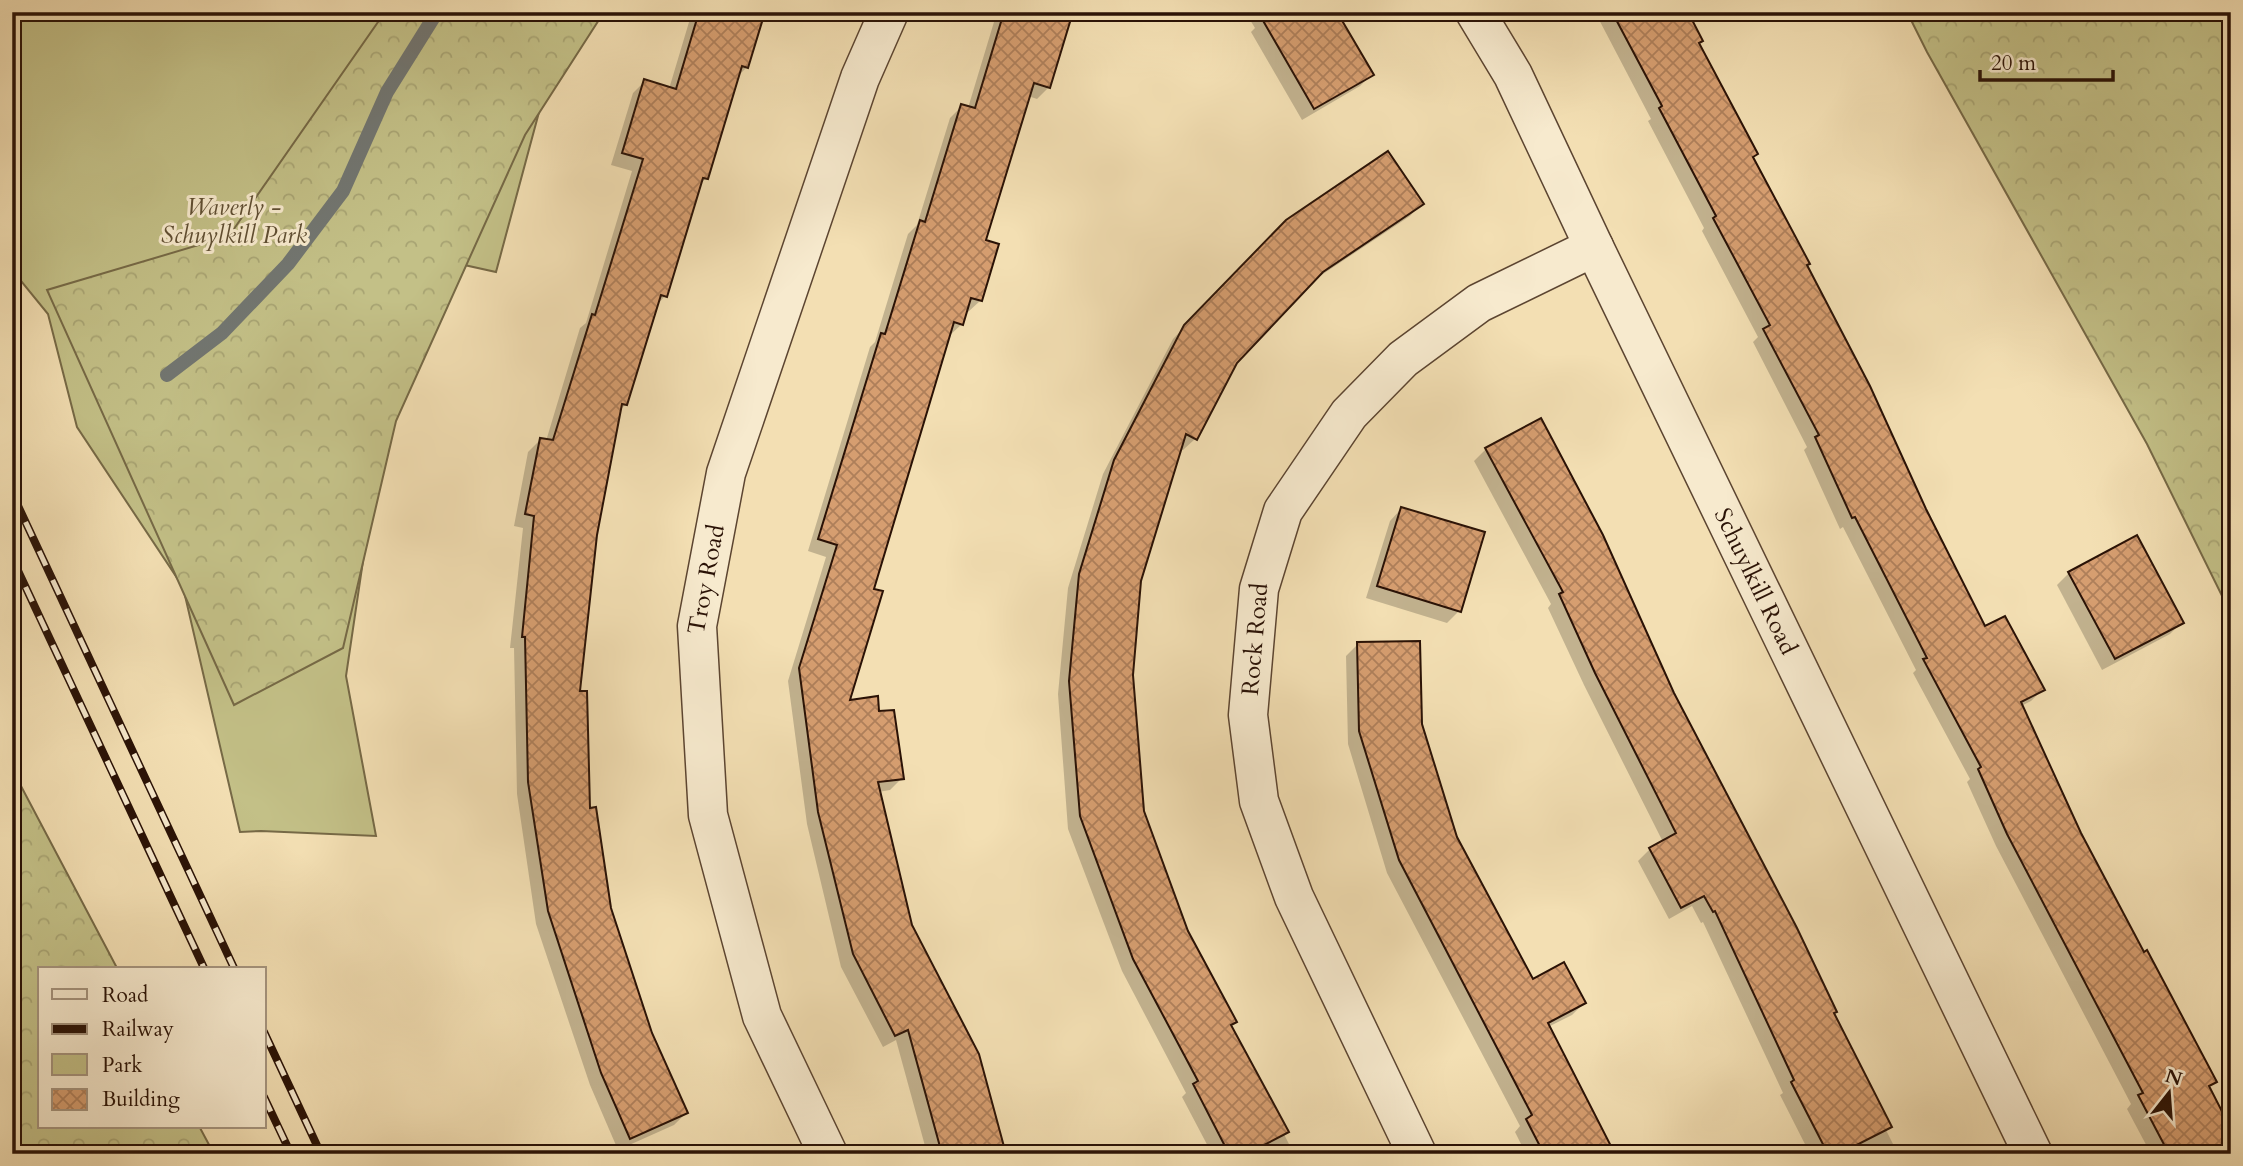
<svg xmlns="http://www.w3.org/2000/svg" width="2243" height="1166" font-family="Cardo,serif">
<defs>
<pattern id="forest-crowns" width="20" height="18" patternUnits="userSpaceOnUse" patternTransform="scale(1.75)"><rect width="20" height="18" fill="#c3c087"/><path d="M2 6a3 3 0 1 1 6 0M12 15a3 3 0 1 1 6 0" fill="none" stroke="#a8a473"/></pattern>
<pattern id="building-cross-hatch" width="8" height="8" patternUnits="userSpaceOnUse" patternTransform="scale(1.75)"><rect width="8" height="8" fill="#d69e70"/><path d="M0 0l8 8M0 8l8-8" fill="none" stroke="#ae7f5a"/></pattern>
</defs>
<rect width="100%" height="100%" fill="#f3dfb3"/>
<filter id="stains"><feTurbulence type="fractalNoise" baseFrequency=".00286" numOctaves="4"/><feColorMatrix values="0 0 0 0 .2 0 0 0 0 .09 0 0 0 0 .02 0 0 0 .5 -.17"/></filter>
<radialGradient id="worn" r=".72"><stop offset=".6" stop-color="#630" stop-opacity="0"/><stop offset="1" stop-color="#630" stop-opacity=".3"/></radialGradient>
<!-- green -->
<path fill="#c3c087" stroke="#766946" stroke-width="2" d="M12,12h558l-7,11 -67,249 -50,-11 -57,124 -43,291 30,160 -115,-5 -21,1 -57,-245 -106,-160 -29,-113 -36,-44z"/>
<!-- forest -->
<g fill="url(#forest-crowns)" stroke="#766946" stroke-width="2">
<path d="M385,12h219l-79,123 -129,286 -53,227 -109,57 -187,-415 182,-54z"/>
<path d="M1907,12h324v602l-84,-170 -220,-392z"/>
<path d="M12,769l105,199h-77v158h159l15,28h-202z"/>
</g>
<!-- shadow -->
<g fill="#0003">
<path d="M692,12h72l-17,55 -10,10 -31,101 -7,7 -34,111 -9,10 -30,98 -7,7 -24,124 -17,158 10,117 21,98 42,125 35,80 -12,12 -56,25 -28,-65 -54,-161 -19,-130 -3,-146h-4l13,-120 -9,-2 14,-74 12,-12 6,1 34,-113 6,-5 46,-152 -21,-6 22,-72 12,-12 24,8z"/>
<path d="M997,12h75l-23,75 -12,12 -9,-3 -45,145 -3,60 -12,11h-2l-4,12 -13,12 -77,254 -25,112 31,11 24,65 -12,12 -12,2 32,134 94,228h-75l-4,-8 -29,-106 -13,7 -42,-80 -34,-143 -19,-143 38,-124 -18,-6 62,-204 5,-5 33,-108 9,-9 33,-107 12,-12 6,2z"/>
<path d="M1250,12h85l36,63 -11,11 -58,34 -51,-88 4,-4 -8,-13z"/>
<path d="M1595,12h91l11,32 54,115 234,470 58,60 -12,12 -10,5 58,128 136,247 -7,7 23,44v22h-80l-24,-45 4,-5 -135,-258 -29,-64 3,-3 -57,-106 3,-3 -73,-143 -3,2 -36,-79 3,-3 -54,-105 5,-5 -56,-106 2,-3 -56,-107 3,-2z"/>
<path d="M1421,204l-11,12 -99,66 -75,79 -41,78 -12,11 -3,-1 -40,131 -8,95 10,136 44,120 49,91 -5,5 64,127h-82l-30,-57 4,-4 -64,-122 -54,-142 -10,-135 10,-106 35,-114 70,-135 114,-118z"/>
<path d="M1486,449l187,245 217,433 -4,3 12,24h-88l-30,-59 3,-2 -80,-171 -2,1 -9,-17 -23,13 -31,-58 12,-12 13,-7 -79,-157 -36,-77 3,-4 -77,-143z"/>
<path d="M1401,509l58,102 -12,12 -81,-25 24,-77z"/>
<path d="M2069,573l113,49 -12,12 -68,36 -45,-85z"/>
<path d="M1358,644l62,80 35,114 77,144 52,21 -12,12 -24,12 65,127h-87l-11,-22 5,-6 -133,-253 -39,-129 -2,-88z"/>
</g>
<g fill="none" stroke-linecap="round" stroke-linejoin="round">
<!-- stream -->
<path stroke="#727671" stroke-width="14" d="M167,375l55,-42 66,-69 55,-73 44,-99 50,-80"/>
</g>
<!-- building -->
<g fill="url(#building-cross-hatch)" stroke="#2a1206" stroke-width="2">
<path d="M699,12h66l-17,56 -6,-2 -34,113 -5,-1 -36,119 -6,-2 -34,110 -5,-1 -25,131 -17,156h7l3,117 6,-1 15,101 41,125 36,80 -58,26 -29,-66 -53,-162 -20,-129 -3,-145h-3l12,-121 -9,-2 15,-76 13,2 39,-126 3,1 48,-156 -21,-6 22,-74 32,10z"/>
<path d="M1004,12h69l-23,76 -16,-5 -48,157 13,4 -17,57 -11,-3 -8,27 -9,-3 -80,267 9,2 -33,109 28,-4 1,15 15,-1 10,69 -26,3 34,143 67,129 27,100h-64l-34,-124 -13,6 -42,-82 -35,-142 -19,-144 38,-123 -19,-6 63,-206 4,1 35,-114 5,2 36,-118 14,4z"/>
<path d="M1258,12h79l37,63 -60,34z"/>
<path d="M1612,12h76l15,29 -4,2 59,111 -5,3 57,107 -3,1 63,121 56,123 59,117 20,-10 40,74 -24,12 60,131 63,119 3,-2 70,132 -8,4 22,43v13l-22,12h-40l-31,-59 5,-2 -136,-259 -29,-65 3,-2 -58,-108 4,-1 -72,-141 -3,1 -37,-81 4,-2 -56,-106 7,-4 -57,-107 3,-2 -57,-108 3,-2z"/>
<path d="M1388,151l36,53 -101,68 -86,91 -40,77 -11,-6 -45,147 -8,94 11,136 44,120 49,91 -6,3 58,107 -42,22h-18l-36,-70 5,-3 -65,-122 -53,-143 -11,-135 10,-107 35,-114 70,-135 102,-105z"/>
<path d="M1541,418l62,117 71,158 123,235 40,84 -3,1 58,114 -53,27h-11l-37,-72 3,-2 -79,-169 -2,1 -9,-16 -23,12 -32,-60 27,-15 -81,-160 -36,-79 4,-2 -78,-144z"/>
<path d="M1401,507l84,25 -24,80 -84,-26z"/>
<path d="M2137,535l47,88 -69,36 -47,-87z"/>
<path d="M1420,641l2,83 35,113 76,142 31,-17 22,41 -38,20 67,131h-71l-18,-35 6,-4 -133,-255 -40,-129 -2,-89z"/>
</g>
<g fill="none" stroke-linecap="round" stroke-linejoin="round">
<defs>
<g id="street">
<path id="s1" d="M1475,12l38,63 81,172 439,907"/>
<path id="s2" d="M828,1154l-66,-138 -54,-201 -11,-189 29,-153 134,-395 29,-66"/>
<path id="s3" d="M1417,1154l-123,-257 -35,-96 -11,-86 11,-126 24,-78 66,-97 54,-55 76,-56 115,-56"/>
</g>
</defs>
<!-- street casing -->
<use href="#street" stroke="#5c4531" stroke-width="41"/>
<!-- street -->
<use href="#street" stroke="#f7eace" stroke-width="38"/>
<defs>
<g id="rail">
<path d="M12,493l222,475"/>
<path d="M12,558l192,410"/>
<path d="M264,1032l57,122"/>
<path d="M264,1097l27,57"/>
</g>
</defs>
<!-- rail casing -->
<use href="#rail" stroke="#2a1206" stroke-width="8"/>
<!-- rail -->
<use href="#rail" stroke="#f7eace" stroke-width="5" stroke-dasharray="16" stroke-linecap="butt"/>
</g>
<g text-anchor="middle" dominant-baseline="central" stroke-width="6" stroke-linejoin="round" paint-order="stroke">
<!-- park labels -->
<g font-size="24" font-style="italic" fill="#604f33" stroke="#f7eace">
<text x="234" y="207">Waverly -<tspan x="234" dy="28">Schuylkill Park</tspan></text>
</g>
<!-- street labels -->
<g font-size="24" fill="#2a1206" stroke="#f7eace">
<text stroke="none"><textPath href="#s2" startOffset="598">Troy Road</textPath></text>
<text stroke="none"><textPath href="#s1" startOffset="635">Schuylkill Road</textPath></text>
<text stroke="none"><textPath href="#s3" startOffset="550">Rock Road</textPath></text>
</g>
</g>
<!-- margin -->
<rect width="2243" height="1166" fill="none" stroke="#f3dfb3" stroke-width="42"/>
<rect x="14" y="14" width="2215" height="1138" fill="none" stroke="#2a1206" stroke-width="3.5"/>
<rect x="21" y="21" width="2201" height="1124" fill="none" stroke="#2a1206" stroke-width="2"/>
<!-- legend -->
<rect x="38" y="967" width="228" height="161" fill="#f7eace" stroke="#a5947e" stroke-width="2"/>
<rect x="52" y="989" width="35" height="10" fill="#f7eace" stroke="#a5947e" stroke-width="2"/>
<text x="102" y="1002" font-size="21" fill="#2a1206">Road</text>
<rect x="52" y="1024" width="35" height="10" fill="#2a1206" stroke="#a5947e" stroke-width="2"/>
<text x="102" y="1036" font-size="21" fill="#2a1206">Railway</text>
<rect x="52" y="1054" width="35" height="21" fill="#c3c087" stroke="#a5947e" stroke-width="2"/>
<text x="102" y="1072" font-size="21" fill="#2a1206">Park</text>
<rect x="52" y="1089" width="35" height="21" fill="url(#building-cross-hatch)" stroke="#a5947e" stroke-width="2"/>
<text x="102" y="1106" font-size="21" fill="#2a1206">Building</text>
<!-- north arrow -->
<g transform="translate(2169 1093) rotate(17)" stroke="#f7eace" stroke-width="5" paint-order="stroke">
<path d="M0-5L12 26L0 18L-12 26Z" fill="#2a1206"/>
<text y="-10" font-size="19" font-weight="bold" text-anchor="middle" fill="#2a1206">N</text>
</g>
<!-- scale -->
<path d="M1980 70v10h133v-10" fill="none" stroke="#2a1206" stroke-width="3.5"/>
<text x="1991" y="70" font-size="21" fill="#2a1206" stroke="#f7eace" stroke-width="5" paint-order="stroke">20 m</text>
<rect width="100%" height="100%" filter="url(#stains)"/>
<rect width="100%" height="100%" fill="url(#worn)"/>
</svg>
